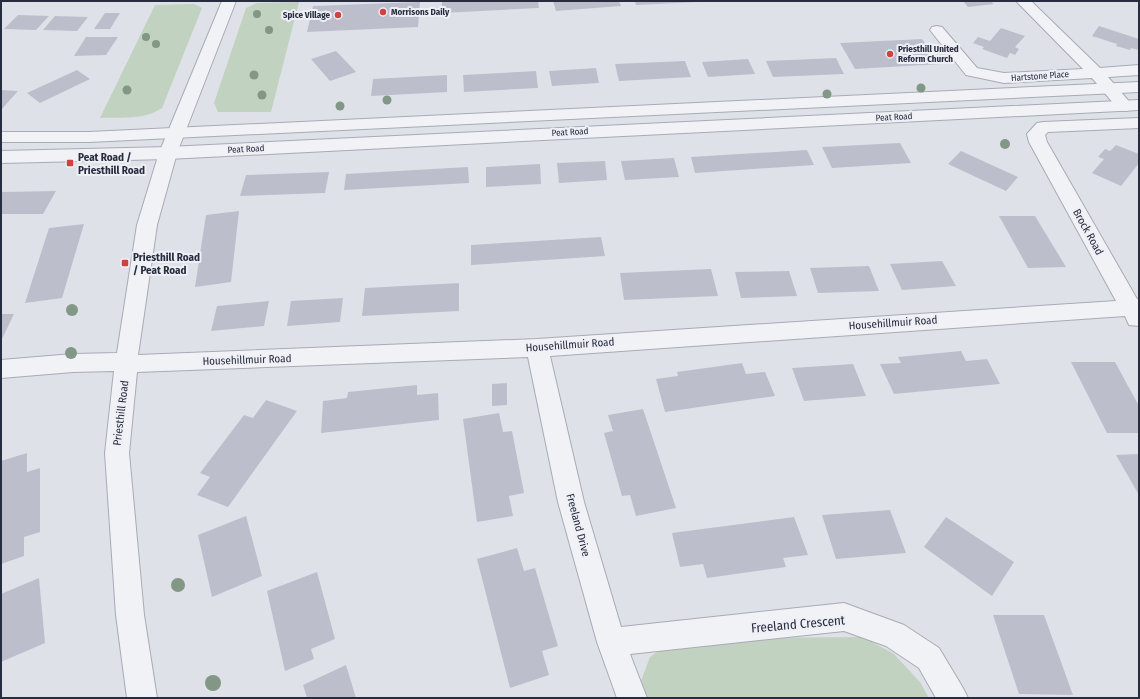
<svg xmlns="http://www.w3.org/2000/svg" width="1140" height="699" font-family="'Fira Sans Condensed',sans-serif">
<rect width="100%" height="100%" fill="#dfe1e8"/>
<!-- green -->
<g fill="#c1d2c0">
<path d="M299,2l-28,110h-53l-4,-9 32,-95 11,-5z"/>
<path d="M194,4l8,4 -40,100c-17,12 -41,9 -62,10l55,-113z"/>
<path d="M863,637l31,17 26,28 9,16h-283l-5,-17 9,-24 14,-10 78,-9z"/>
</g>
<!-- building -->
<g fill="#bcbfcb">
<path d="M466,1h72l1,7 -97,5v-11z"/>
<path d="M553,1h66l2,5 -65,5z"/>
<path d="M635,1h62v1l-61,3z"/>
<path d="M963,1h27l4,3 -26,3z"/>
<path d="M420,2l-2,25 -111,5 6,-26z"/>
<path d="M105,13h15l-10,16h-16z"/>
<path d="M18,15l31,1 -13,14 -32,-1z"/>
<path d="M55,16l33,1 -11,14 -34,-1z"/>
<path d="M1099,26l40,13v11l-8,-2 -1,2 -14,-4 1,-2 -25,-8z"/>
<path d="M1001,28l24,8 -10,11 4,2 -4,6 -5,-2 -3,5 -25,-9 2,-2 -11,-4 5,-6 12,4z"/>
<path d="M86,37h32l-12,18 -32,1z"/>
<path d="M922,39l19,25 -86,5 -15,-26z"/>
<path d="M336,51l20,21 -26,9 -19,-22z"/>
<path d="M836,58l8,16 -71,3 -7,-16z"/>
<path d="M748,59l7,15 -47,3 -6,-15z"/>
<path d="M685,61l6,16 -72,4 -4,-17z"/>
<path d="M596,68l3,15 -47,3 -3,-15z"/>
<path d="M77,70l13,9 -50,24 -13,-10z"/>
<path d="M536,71l2,17 -74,4 -1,-17z"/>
<path d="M447,75v17l-76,4 2,-17z"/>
<path d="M1,90l17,1 -17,19z"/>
<path d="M900,143l11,20 -79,5 -10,-21z"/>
<path d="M1116,145l23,9v9l-18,23 -29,-13 12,-14 -6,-2 7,-8 5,2z"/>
<path d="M807,150l7,15 -119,8 -4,-16z"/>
<path d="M961,151l57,26 -12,14 -58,-27z"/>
<path d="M674,158l5,19 -54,3 -4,-19z"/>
<path d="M605,161l2,19 -48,3 -2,-20z"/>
<path d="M540,164l1,20 -55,3v-20z"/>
<path d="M468,167l1,16 -125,7 2,-16z"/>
<path d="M329,172l-4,21 -85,3 6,-21z"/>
<path d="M56,191l-13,23h-42v-22z"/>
<path d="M239,211l-8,71 -36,5 11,-72z"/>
<path d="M999,216h36l31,51 -38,1z"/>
<path d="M84,224l-22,74 -37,5 24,-75z"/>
<path d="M601,237l4,19 -134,9v-20z"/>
<path d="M942,261l14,25 -54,4 -12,-26z"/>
<path d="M869,266l10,25 -61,2 -8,-25z"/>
<path d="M711,269l7,27 -94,4 -4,-27z"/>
<path d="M789,271l8,25 -56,2 -6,-26z"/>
<path d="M459,283v28l-97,5 3,-28z"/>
<path d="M343,298l-3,24 -53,4 4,-25z"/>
<path d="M269,301l-5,25 -53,5 6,-25z"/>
<path d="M1,314h13l-13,27z"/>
<path d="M961,351l5,10 21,-2 13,25 -106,10 -14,-30 21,-1 -3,-6z"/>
<path d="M1071,362h44l24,44v27h-32z"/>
<path d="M742,363l4,11 19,-2 10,24 -110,16 -9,-33 22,-3 -1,-4z"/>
<path d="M853,364l13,32 -62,5 -12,-33z"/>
<path d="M507,383v22l-15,1v-22z"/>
<path d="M417,385v10l21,-2 1,27 -118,13 2,-32 24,-3 1,-6z"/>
<path d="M266,400l31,11 -69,96 -31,-12 13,-18 -10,-4 44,-58 9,3z"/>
<path d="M643,409l33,99 -40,8 -6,-21 -8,1 -18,-63 9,-2 -5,-16z"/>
<path d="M499,413l4,19 9,-1 12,62 -15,3 4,20 -36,6 -14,-103z"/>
<path d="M27,453v19l13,-4v64l-16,5v19l-23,8v-103z"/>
<path d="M1139,454v41l-23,-40z"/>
<path d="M890,510l16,43 -70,6 -14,-44z"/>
<path d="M246,516l16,60 -50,21 -14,-62z"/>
<path d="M794,517l14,38 -25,3 3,9 -79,11 -4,-14 -23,3 -8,-34z"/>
<path d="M946,517l68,45 -22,34 -68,-49z"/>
<path d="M517,548l7,23 11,-3 23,78 -16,5 7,24 -39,13 -33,-129z"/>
<path d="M317,572l18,67 -24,10 3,10 -29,12 -18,-80z"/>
<path d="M39,578l6,65 -44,19v-68z"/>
<path d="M993,615h51l29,80 -54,-1z"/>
<path d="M346,665l10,33h-49l-4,-13z"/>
</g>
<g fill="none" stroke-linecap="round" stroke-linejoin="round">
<defs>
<g id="minor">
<path d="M222,1h14l-59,152 -20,72 -19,130 399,-16 579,-38 -87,-159 -2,-8 10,-11 6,-1 96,-4v10l-91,4 -3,3 2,7 90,157h2v27l-10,-1 -4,-9 -575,40 34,146 37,125 223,-24 60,22 35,23 24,40 5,10h-32l-17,-30 -33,-22 -42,-15 -214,23 17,44h-30l-20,-56 -39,-140 -30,-145 -391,15 -8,81 15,162 13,83h-30l-11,-83 -11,-162 9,-82 -41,1 -72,6v-18l72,-6 44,-1 20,-128 22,-72z"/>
<path d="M1016,1h15l69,67 39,-3v10l-31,2 25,29 -2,4 -6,1 -6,-1 -27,-32 -88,5 -38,-8 -36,-45 2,-3 5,-1 5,1 35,41 27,5 79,-4z"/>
</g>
<g id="tertiary">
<path d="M1139,82v10l-1050,50h-88v-10h88z"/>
<path d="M1139,100v10l-971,49 -167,4v-12l167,-4z"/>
</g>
</defs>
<!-- minor casing -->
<use href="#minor" stroke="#a8abb5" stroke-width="2"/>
<!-- tertiary casing -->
<use href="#tertiary" stroke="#a8abb5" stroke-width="2"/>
<!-- minor -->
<use href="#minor" fill="#f1f2f6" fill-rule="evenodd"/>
<!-- tertiary -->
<use href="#tertiary" fill="#f1f2f6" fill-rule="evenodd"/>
</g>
<!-- trees -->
<g fill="#829786">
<circle cx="257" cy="14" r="4"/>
<circle cx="269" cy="30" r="4"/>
<circle cx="146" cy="37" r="4"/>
<circle cx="156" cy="44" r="4"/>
<circle cx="254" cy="75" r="4.5"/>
<circle cx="921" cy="88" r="4.5"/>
<circle cx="127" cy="90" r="4.5"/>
<circle cx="827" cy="94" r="4.5"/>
<circle cx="262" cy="95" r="4.5"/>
<circle cx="387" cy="100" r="4.5"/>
<circle cx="340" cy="106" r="4.5"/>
<circle cx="1005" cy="144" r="5"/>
<circle cx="72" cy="310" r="6"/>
<circle cx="71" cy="353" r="6"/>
<circle cx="178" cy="585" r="7"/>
<circle cx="213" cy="683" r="8"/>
</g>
<!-- markers -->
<g fill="#ce4342" stroke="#eef0f6" stroke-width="1.5">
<circle cx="383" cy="12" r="4"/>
<circle cx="338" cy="15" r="4"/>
<circle cx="890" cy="54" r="4"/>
<rect x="66" y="159" width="8" height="8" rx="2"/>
<rect x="121" y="259" width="8" height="8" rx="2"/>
</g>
<g text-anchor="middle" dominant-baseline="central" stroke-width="4" stroke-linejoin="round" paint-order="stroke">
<!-- far-poi labels -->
<g font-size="9" font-weight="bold" fill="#282c3f" stroke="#eef0f6" text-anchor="start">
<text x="391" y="12">Morrisons Daily</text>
<text x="330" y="15" text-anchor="end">Spice Village</text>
<text x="898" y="49">Priesthill United<tspan x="898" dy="10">Reform Church</tspan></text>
</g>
<!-- far-street labels -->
<g font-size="9" fill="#282c3f" stroke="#eef0f6">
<text transform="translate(1040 76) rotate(-4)">Hartstone Place</text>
<text transform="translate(894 117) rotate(-3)">Peat Road</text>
<text transform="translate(570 132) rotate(-3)">Peat Road</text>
<text transform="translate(246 149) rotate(-3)">Peat Road</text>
</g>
<!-- poi labels -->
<g font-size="11" font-weight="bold" fill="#282c3f" stroke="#eef0f6" text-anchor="start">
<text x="78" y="157">Peat Road /<tspan x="78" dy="13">Priesthill Road</tspan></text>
<text x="133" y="257">Priesthill Road<tspan x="133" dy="13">/ Peat Road</tspan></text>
</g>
<!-- street labels -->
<g font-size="11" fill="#282c3f" stroke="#eef0f6">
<text transform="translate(1088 232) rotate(61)">Brock Road</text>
<text transform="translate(893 323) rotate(-4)">Househillmuir Road</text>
<text transform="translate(570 345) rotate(-4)">Househillmuir Road</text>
<text transform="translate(247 360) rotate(-2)">Househillmuir Road</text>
<text transform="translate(121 413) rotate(-83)">Priesthill Road</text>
<text transform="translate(578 525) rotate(75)">Freeland Drive</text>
</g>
<!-- near-street labels -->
<g font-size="13" fill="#282c3f" stroke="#eef0f6">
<text transform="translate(798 624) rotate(-5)">Freeland Crescent</text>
</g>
</g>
<!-- border -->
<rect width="1140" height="699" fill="none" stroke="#282c3f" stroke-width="4"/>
</svg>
